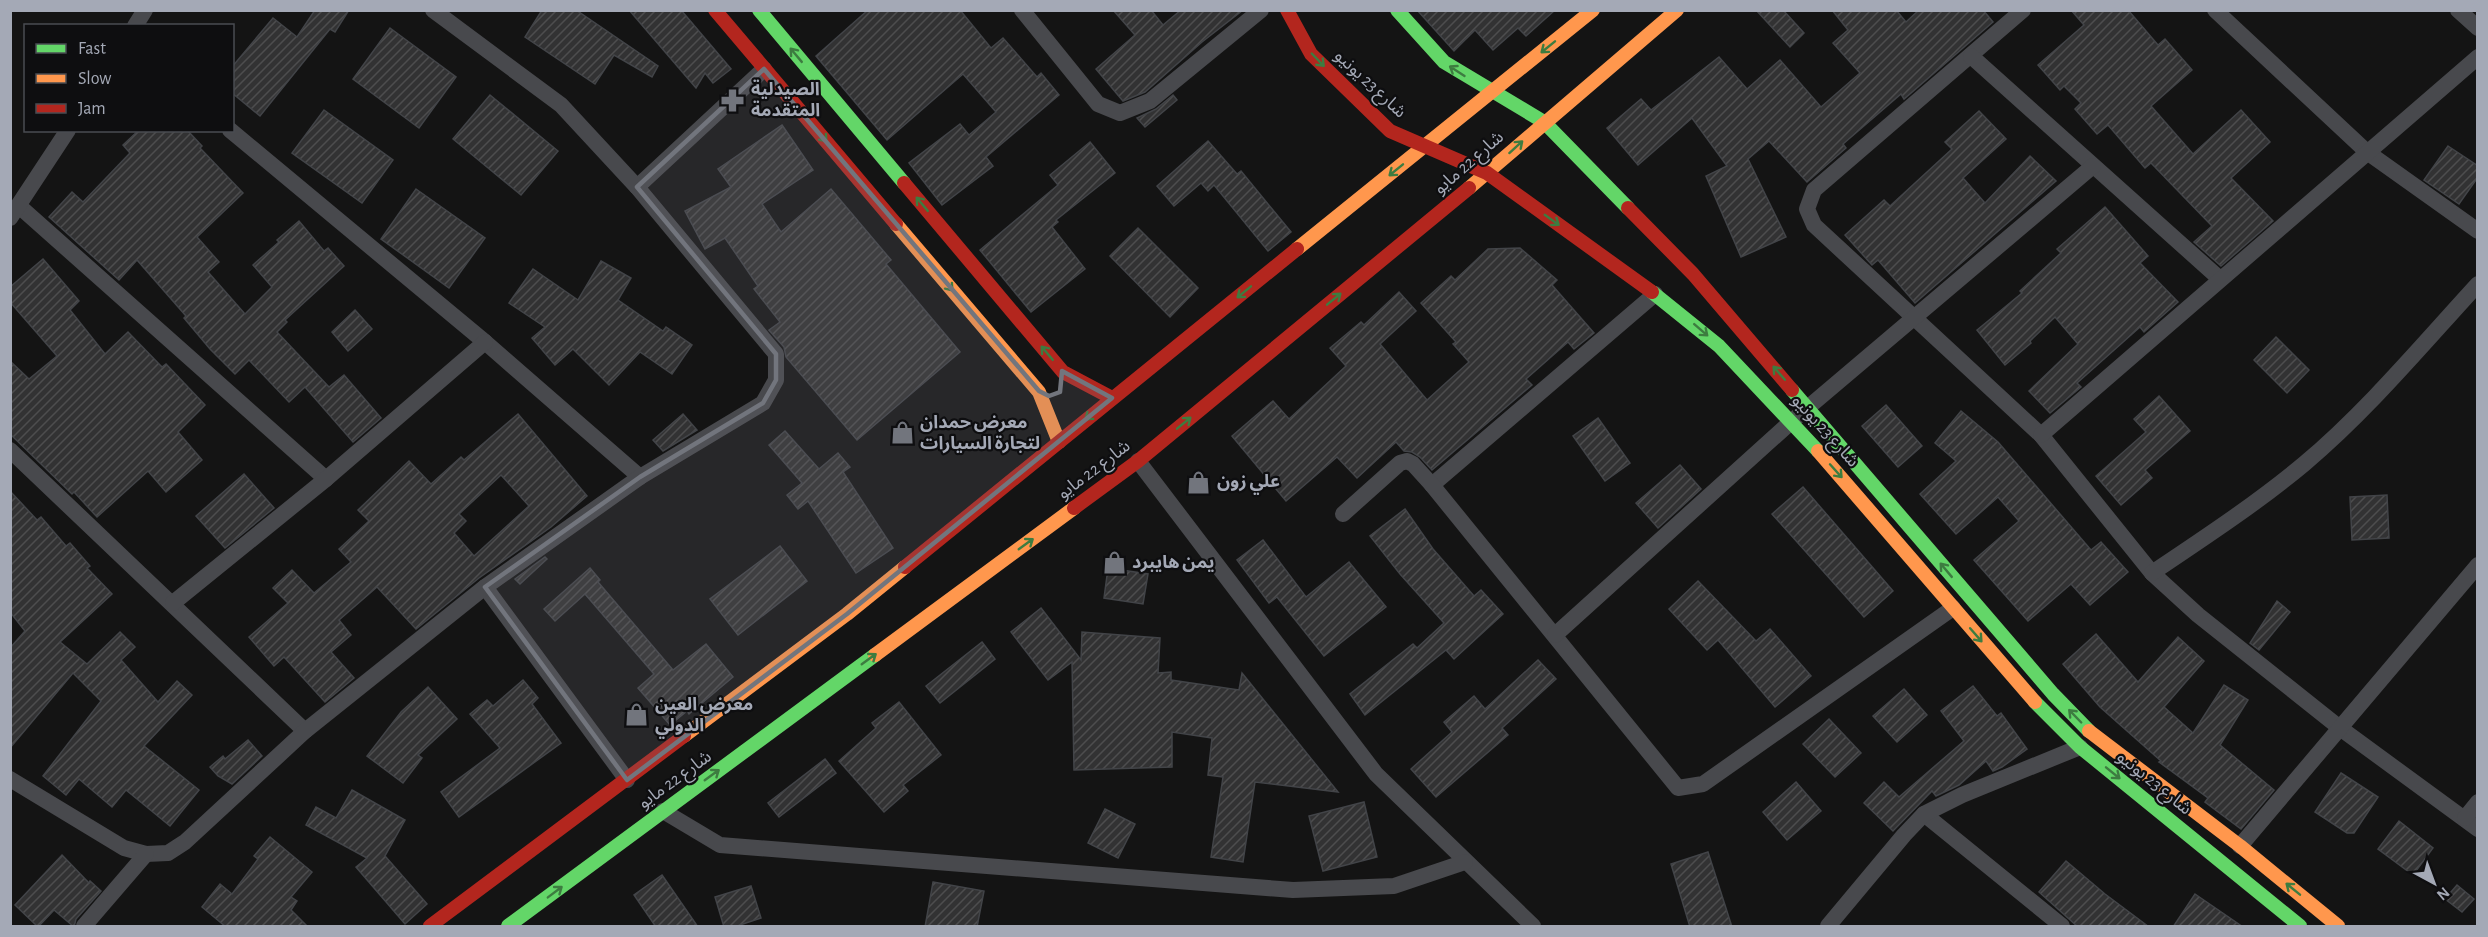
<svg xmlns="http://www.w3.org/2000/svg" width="2488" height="937" font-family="'Alegreya Sans','Noto Sans Arabic',sans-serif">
<defs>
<pattern id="building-hatch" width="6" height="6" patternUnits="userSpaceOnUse" patternTransform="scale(1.5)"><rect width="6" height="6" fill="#323233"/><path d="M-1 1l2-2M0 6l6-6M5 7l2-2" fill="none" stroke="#4d4d4e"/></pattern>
</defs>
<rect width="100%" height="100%" fill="#141414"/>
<!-- building -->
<g fill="url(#building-hatch)" stroke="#424448" stroke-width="1.5" fill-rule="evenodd">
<path d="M315,10h34l-14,22 -5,-3 -70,87 -28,-23v-26l41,-49 24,19z"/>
<path d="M542,10h34l82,56 -6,11 -38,-22 -19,29 -70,-47z"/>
<path d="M629,10h52l50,59 -18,14 -8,-10 -9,15z"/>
<path d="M868,10h92l31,38 12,-10 34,39 4,-4 18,22 -73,62 7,9 -51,39 -33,-42 51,-39 9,11 27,-23 -33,-38 -76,66 -71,-84z"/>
<path d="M1113,10h38l12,15 18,-15h62l-41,32 -57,50 -22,9 -27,-32 39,-34z"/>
<path d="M1417,10h138l-29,26 -8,-8 -25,22 -18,-20 -21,21z"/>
<path d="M1756,10h27l21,23 -14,14z"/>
<path d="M1832,10h64l10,12 13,-12h64l10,12 -89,77 -3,-5 -58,50 3,4 -39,34 -38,-41 -21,18 38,78 -45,20 -35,-81 21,-10 -35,-48 -54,47 -31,-37 34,-29 10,11 68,-53 28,32 33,-29 41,47 39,-34 -27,-30 15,-13z"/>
<path d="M2071,10h57l30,35 7,-6 27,31 -41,36 42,48 48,-44 29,32 -39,36 42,43 -52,45 -27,-24 18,-16 -61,-63 -6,5 -37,-43 -11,9 -22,-25 6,-6 -17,-17 -4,4 -22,-25 46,-40z"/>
<path d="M390,28l66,49 -37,51 -66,-49z"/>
<path d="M490,95l68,56 -37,44 -68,-56z"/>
<path d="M1173,95l4,5 -32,27 -8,-9 19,-9z"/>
<path d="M324,110l69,50 -31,43 -70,-50z"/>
<path d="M1979,111l27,28 -43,39 22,25 45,-47 26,25 -141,122 -37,-43 -6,5 -27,-30 39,-35 6,6 62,-57 -7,-7z"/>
<path d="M782,125l31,45 -51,34 19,28 50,-43 60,71 -5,4 74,88 -103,88 -71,-83 -2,-10 -15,-17 11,-8 -26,-33 4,-3 -33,-48 -20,11 -20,-38 46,-24 -13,-18z"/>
<path d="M139,130h48l15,16 -2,2 43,45 -46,44 22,25 -11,10 37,42 27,-27 -19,-22 26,-23 -2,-2 22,-19 25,30 4,-3 16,18 -59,54 2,2 -10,10 52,55 15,-12 37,43 -28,24 -48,-55 -16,15 -40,-42 -14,14 -25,-25 -26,-31 2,-2 -49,-56 -18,20 -70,-63 23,-25 11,10 47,-49 -7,-8z"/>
<path d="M1208,141l29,33 4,-3 50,61 -23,19 -54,-66 -6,6 -7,-8 -27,23 -17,-20z"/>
<path d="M1090,142l25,31 -59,47 2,2 -6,5 33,42 -54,43 -51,-62 78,-65 -8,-10z"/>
<path d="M2448,146l30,20v11l-19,27 -35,-24z"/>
<path d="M416,189l69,49 -36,50 -68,-49z"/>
<path d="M2105,207l43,49 -8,7 38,39 -34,30 -4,-5 -63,56 4,4 -31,26 -21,-22 49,-47 -23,-27 -25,24 1,2 -26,22 -28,-35 45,-37 -2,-2 41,-38 -4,-4z"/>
<path d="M1138,228l60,60 -28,29 -60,-61z"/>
<path d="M1520,248l37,32 -5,5 42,48 -20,16 -6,-7 -42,37 6,6 -100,85 -12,-13 -8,-5 -8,-1 -8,-9 -39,36 -20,-21 -51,44 -54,-65 41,-35 16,18 57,-53 -16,-18 31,-26 3,3 35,-33 17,19 -36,33 47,56 42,-38 -16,-18 3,-2 -35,-39 30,-27 4,4 33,-31z"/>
<path d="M43,259l36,42 -9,9 35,44 23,-22 34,35 4,-3 39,41 -27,27 24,28 -36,32 -18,-21 -51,46 -23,-25 -2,2 -62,-60v-73l19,18 28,-23 -47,-54v-15z"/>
<path d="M601,261l30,17 -13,22 45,31 3,-4 26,18 -20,29 -32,-22 -31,33 -36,-36 -18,16 -23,-27 13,-11 -36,-24 24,-34 45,31z"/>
<path d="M355,310l17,19 -24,22 -16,-19z"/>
<path d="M2276,337l33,33 -22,23 -33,-33z"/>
<path d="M2159,396l31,35 -45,39 7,8 -31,27 -25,-29 50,-44 -12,-13z"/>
<path d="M1886,405l36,41 -24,21 -36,-41z"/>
<path d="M1961,411l37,31 93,108 10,-8 27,30 -38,33 -19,-21 -43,37 -54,-61 45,-39 -21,-24 -42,37 -36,-40 36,-33 -21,-18z"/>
<path d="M518,414l69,82 -36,31 -72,51 -63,51 -39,-42 -38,33 12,15 -20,17 23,26 -29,24 -41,-45 -10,9 -25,-29 39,-34 -15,-15 19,-18 22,23 37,-31 -12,-13 30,-28 -11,-11 51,-49 22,23 30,-27 3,3zM501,475l28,31 -55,50 -20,-23 12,-12 -7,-7z"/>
<path d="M683,414l14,16 -34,21 -10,-11z"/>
<path d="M1598,418l32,45 -25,18 -32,-45z"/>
<path d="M785,431l34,38 19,-16 12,14 -7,5 50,76 -37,25 -48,-72 -10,8 -11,-14 15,-12 -33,-38z"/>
<path d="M1680,465l21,24 -43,39 -22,-25z"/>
<path d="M244,474l30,34 -49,40 -29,-32z"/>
<path d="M1803,487l90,104 -29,26 -92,-103z"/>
<path d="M10,491l27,29 4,-3 25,29 4,-3 20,23 -3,2 25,26 -52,48 27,22 33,-32 15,15 -14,13 37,42 19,-21 15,14 -48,51 55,44 -29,36 -44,-36 -14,17 -33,-28 -13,16 -23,-19 58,-75 -28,-28 -63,75v-100l15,-17 -15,-19z"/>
<path d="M2387,495l2,43 -37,2 -2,-43z"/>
<path d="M1405,509l28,40 41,47 7,-6 22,24 -49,45 -8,-9 -81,65 -15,-21 63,-50 4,4 27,-25 -44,-49 -30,-38z"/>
<path d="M1263,540l43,57 43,-35 37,45 -62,49 -47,-59 -8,6 -32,-43z"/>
<path d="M780,546l27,35 -69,54 -28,-36z"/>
<path d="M545,557l2,2 -27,25 -5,-5z"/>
<path d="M590,568l10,12 -2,2 75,88 33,-26 27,33 -44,37 -2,-3 -17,14 -32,-37 16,-14 -69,-80 -30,27 -11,-12z"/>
<path d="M1108,568l40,6 -5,30 -39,-6z"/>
<path d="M1698,581l58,60 14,-12 41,47 -36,31 -57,-67 -11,10 -38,-41z"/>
<path d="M2277,601l13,11 -31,38 -9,-7z"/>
<path d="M1041,608l40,52 1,-28 78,6 -2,35 13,-1v8l68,10 3,-17 96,119 -83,-10 -12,80 -32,-5 12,-80 -15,-2 4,-37 -40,-6v35l-98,3 -2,-108 -24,18 -37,-48z"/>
<path d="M2096,634l42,48 40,-45 26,24 -40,46 29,26 31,-48 24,15 -28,45 54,45 -33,39 -36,-27 3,-4 -49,-36 2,-1 -61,-54 -37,-43z"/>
<path d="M982,642l13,17 -55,44 -14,-17z"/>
<path d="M1538,660l18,19 -54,49 6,7 -72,62 -25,-28 41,-37 -8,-10 30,-26 11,13z"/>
<path d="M523,680l15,18 -6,6 29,39 -102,74 -18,-25 59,-44 -30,-34 17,-14 6,6z"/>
<path d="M1973,686l24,30 4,-3 26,36 -25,18 -9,4 -7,-10 -27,24 -23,11 -4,-5 -39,40 -29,-28 20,-21 15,15 65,-56 -23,-30z"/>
<path d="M428,687l29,32 -39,36 4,3 -19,25 -36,-27 34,-44z"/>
<path d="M1904,689l23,26 -30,27 -24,-26z"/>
<path d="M899,702l42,53 -38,30 5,6 -24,21 -45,-51 37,-33 -4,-5z"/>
<path d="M1829,719l32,34 -26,24 -32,-33z"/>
<path d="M248,740l14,16 -30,28 -14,-8 -8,-9 13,-11 2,3z"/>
<path d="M825,759l11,14 -57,44 -11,-14z"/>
<path d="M2341,773l37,24 -24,36h-7l-32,-21z"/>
<path d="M1796,782l25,29 -34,29 -24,-28z"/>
<path d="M352,790l53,30 -20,36 42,48 -22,20 -49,-57 11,-9 -61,-33 10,-18 20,11z"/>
<path d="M1364,802l13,55 -54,14 -14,-55z"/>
<path d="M1105,809l30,15 -17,34 -30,-15z"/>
<path d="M2399,821l34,27 -20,27 -35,-26z"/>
<path d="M270,837l42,35 -21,25 6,4 -6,9 17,17h-82l-24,-20 18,-23 12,10 26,-35 -4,-3z"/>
<path d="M1708,852l24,75h-42l-19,-63z"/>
<path d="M62,855l27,28 1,-2 11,10 -25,28 -2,8 -20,-17 -16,17 -23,-22z"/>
<path d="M2066,861l39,33 44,33h-71l-39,-35z"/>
<path d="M662,875l36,52h-42l-22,-32z"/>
<path d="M933,882l51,9 -7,36h-52z"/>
<path d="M2457,885l17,14 -12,13 -17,-13z"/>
<path d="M751,886l10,32 -27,9h-10l-9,-30z"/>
<path d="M2195,894l48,33h-70z"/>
</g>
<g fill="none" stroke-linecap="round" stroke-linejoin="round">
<!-- street -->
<g stroke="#48494d" stroke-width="16">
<path d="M1022,10l76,94 22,9 30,-12 111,-91"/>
<path d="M2023,10l-209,180 -7,19 7,16 227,210 111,138 46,42 142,113 138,101"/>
<path d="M2215,10l152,142 111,79"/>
<path d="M2458,10l20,18"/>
<path d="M135,26l10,-16"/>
<path d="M1971,56l249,223"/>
<path d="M230,130l255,212 155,135"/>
<path d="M637,187l127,-118"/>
<path d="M19,206l307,273"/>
<path d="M10,218l58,-88"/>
<path d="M2041,435l437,-378"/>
<path d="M10,450l295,281"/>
<path d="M1138,461l238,313 157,152"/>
<path d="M1432,485l223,-191"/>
<path d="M1343,514l57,-51 7,-2 6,3 19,21 246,303 25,-4 250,-176"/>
<path d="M2152,573c52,-35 104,-69 152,-109 63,-53 118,-119 174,-180"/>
<path d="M485,587l142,193"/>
<path d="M173,603l153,-124 159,-137"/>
<path d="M1555,635l237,-214 301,-255"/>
<path d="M10,779l114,69 22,6 22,-1 17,-11 120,-111 180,-144 155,-110 123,-74 13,-23v-26l-139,-167 -76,-82 -128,-95"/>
<path d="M663,811l57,34 573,45 101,-4 71,-24"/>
<path d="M1924,814l138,112"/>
<path d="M2465,818l13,-16"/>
<path d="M2240,846l238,-281"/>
<path d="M84,926l62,-72"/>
<path d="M1828,926l76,-91 20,-21 38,-19 118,-48"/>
</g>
<!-- fast -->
<g stroke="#63d668" stroke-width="14">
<path d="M759,10l145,173"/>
<path d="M1397,10l47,52 100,60 84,86"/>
<path d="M1652,292l67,54 99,105"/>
<path d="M1792,390l261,304 36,37"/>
<path d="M2035,702l45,45 220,179"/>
<path d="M508,926l367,-271"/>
</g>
<!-- slow -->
<g stroke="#ff974d" stroke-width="14">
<path d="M1469,188l208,-178"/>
<path d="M896,224l143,168 20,50"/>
<path d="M1297,249l296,-239"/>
<path d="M1818,451l217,251"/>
<path d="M875,655l199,-147"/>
<path d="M2089,731l151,115 98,80"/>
<path d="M684,736l163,-122 58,-47"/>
</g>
<!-- jam -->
<g stroke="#b3261e" stroke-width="14">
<path d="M715,10l181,214"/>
<path d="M1287,10l24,44 79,77 97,42 165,119"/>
<path d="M904,183l159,189 49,26"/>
<path d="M1628,208l65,66 99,116"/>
<path d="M1074,508l64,-47 331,-273"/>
<path d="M905,567l392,-318"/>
<path d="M430,926l254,-190"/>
</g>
</g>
<!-- one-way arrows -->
<defs><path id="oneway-shaft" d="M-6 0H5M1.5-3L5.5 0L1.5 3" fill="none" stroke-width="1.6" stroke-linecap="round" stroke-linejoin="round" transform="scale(1.5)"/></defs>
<g stroke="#3d7c40">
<use href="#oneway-shaft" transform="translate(1548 47) rotate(141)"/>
<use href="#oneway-shaft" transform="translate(796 55) rotate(-130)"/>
<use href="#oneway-shaft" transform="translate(1318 60) rotate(46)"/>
<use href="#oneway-shaft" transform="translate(1457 71) rotate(-147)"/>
<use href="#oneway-shaft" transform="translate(821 135) rotate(50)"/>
<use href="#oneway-shaft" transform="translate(1516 147) rotate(-42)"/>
<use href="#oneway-shaft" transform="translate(1396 170) rotate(141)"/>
<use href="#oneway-shaft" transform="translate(922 204) rotate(-130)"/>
<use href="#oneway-shaft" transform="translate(1552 220) rotate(36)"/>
<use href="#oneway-shaft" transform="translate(947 284) rotate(50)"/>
<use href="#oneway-shaft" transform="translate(1244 292) rotate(141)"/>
<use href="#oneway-shaft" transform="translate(1334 299) rotate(-39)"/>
<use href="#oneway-shaft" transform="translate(1701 330) rotate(41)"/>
<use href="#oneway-shaft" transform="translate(1047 353) rotate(-130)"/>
<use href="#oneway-shaft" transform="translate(1779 373) rotate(-131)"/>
<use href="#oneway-shaft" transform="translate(1092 414) rotate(140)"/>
<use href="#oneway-shaft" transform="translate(1184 423) rotate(-39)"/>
<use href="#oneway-shaft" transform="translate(1836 471) rotate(48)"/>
<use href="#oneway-shaft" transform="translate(1026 544) rotate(-36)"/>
<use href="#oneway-shaft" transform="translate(1946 570) rotate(-130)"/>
<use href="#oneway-shaft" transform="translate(1976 635) rotate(49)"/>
<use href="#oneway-shaft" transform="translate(869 659) rotate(-36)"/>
<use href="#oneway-shaft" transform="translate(2075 716) rotate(-134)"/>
<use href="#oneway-shaft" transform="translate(2113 773) rotate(39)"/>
<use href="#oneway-shaft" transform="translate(712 775) rotate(-36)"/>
<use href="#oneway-shaft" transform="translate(2293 889) rotate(-141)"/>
<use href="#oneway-shaft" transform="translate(555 892) rotate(-37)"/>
</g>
<!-- marked area -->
<path fill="#72757d" fill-opacity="0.2" stroke="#72757d" stroke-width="4.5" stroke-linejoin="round" d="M764,69l275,322 10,5 11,-4 2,-21 50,27 -265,216 -220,166 -142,-193 155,-110 123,-74 13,-23v-26l-139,-167z"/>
<!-- icons -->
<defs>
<symbol id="pharmacy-bare" viewBox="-9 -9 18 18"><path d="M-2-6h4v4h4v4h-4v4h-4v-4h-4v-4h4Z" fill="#72757d" stroke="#0e0e10" stroke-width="2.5" paint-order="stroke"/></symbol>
<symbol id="shop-bare" viewBox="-9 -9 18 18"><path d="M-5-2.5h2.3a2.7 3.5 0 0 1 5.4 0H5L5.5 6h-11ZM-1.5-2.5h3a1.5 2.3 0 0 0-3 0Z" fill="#72757d" stroke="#0e0e10" stroke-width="2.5" paint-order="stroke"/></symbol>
</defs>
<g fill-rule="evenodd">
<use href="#pharmacy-bare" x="716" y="84" width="33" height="33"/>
<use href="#shop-bare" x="886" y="416" width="33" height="33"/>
<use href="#shop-bare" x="1182" y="466" width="33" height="33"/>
<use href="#shop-bare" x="1098" y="546" width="33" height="33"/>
<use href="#shop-bare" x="620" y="698" width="33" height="33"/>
</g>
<g text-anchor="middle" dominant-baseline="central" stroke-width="4.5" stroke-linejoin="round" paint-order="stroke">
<!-- street labels -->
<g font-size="18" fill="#a4a9b6" stroke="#0e0e10">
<text transform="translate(1370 84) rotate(43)">شارع 23 يونيو</text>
<text transform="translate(1469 163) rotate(-41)">شارع 22 مايو</text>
<text transform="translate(1825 431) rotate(48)">شارع 23 يونيو</text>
<text transform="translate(1094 470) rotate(-37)">شارع 22 مايو</text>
<text transform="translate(675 780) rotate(-36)">شارع 22 مايو</text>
<text transform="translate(2154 783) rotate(39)">شارع 23 يونيو</text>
</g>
<!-- poi labels -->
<g font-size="18" font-weight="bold" fill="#a4a9b6" stroke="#0e0e10" text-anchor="start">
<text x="751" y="90">الصيدلية<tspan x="751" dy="21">المتقدمة</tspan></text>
<text x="920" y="423">معرض حمدان<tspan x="920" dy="21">لتجارة السيارات</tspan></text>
<text x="1217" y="482">علي زون</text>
<text x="1132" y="563">يمن هايبرد</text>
<text x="655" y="705">معرض العين<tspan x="655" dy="21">الدولي</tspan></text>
</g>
</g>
<!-- border -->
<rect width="2488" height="937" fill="none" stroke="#a4a9b6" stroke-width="24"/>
<!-- legend -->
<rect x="24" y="24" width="210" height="108" fill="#0e0e10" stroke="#4a4c52" stroke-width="1.5"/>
<rect x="36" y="44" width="30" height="9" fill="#63d668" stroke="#4a4c52" stroke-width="1.5"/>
<text x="78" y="54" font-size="18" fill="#a4a9b6">Fast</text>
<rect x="36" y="74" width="30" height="9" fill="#ff974d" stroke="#4a4c52" stroke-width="1.5"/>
<text x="78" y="84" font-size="18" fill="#a4a9b6">Slow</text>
<rect x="36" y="104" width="30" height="9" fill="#b3261e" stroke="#4a4c52" stroke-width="1.5"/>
<text x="78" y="114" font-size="18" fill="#a4a9b6">Jam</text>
<!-- north arrow -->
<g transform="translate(2434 883) rotate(139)" stroke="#0e0e10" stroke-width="4.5" paint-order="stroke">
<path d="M0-4.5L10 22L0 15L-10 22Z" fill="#a4a9b6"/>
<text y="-9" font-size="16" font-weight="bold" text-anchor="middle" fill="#a4a9b6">N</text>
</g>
</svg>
